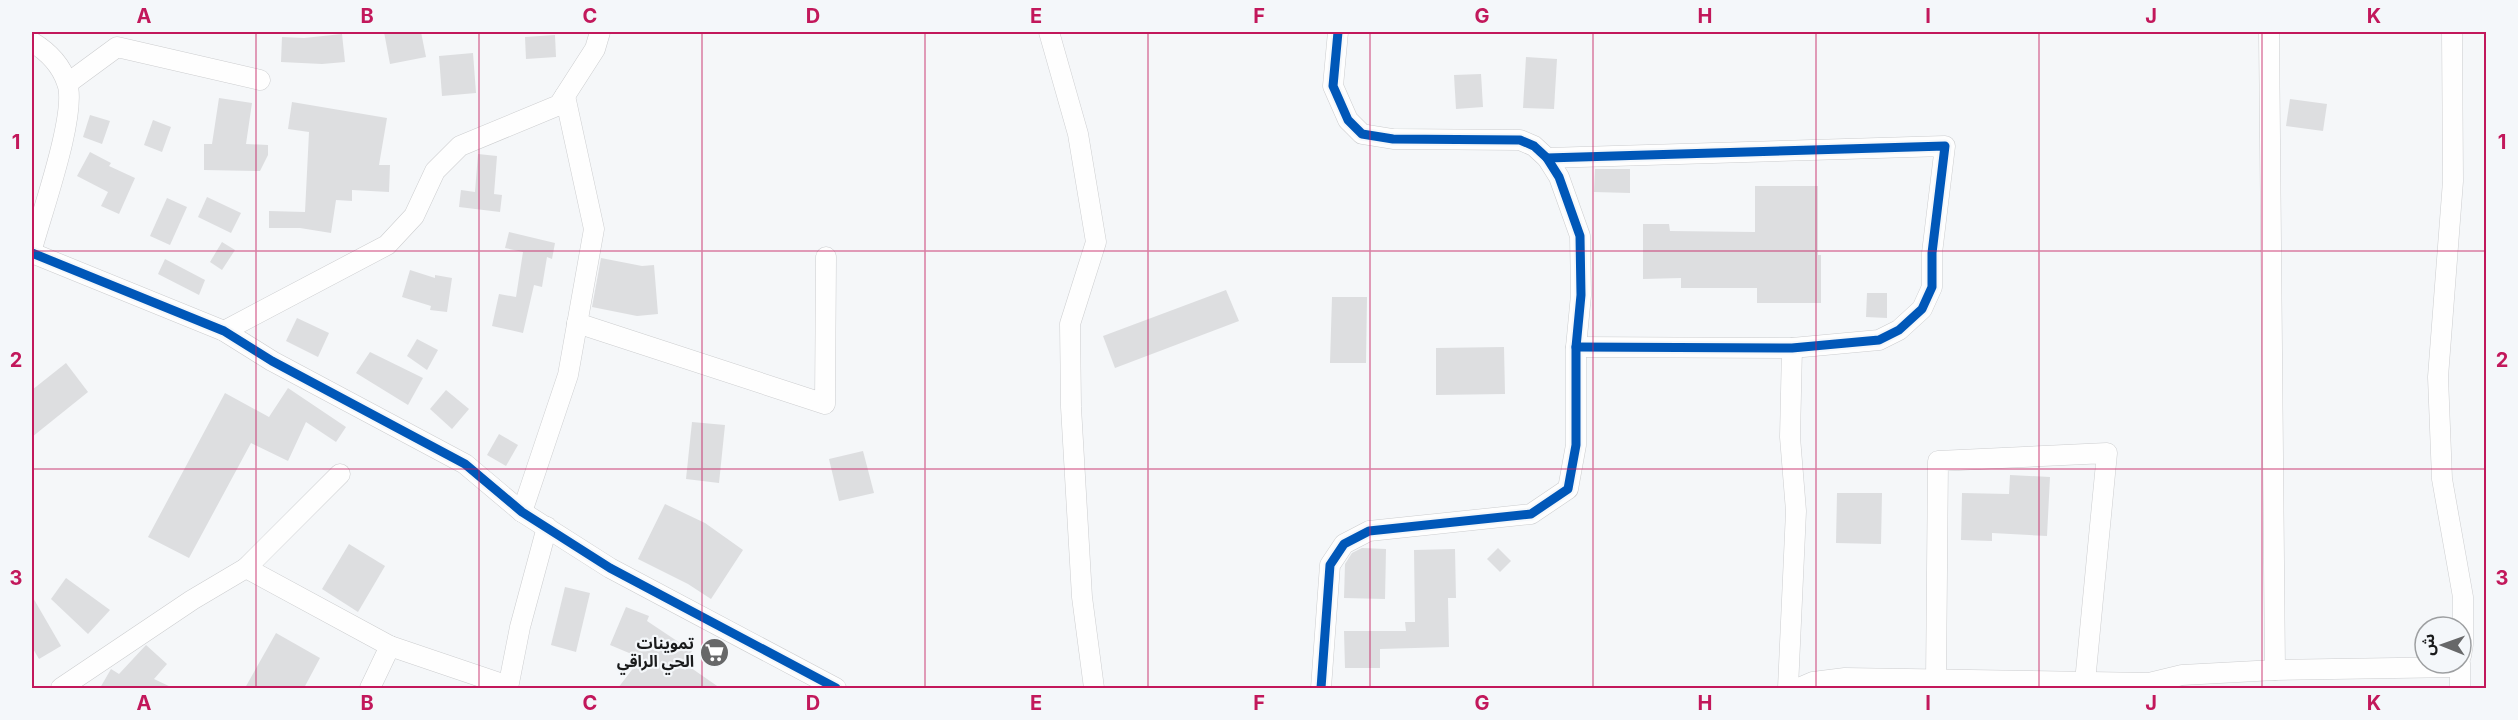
<svg xmlns="http://www.w3.org/2000/svg" width="2518" height="720" font-family="Inter,'Noto Sans Arabic',sans-serif">
<rect width="100%" height="100%" fill="#f5f7f9"/>
<!-- building -->
<g fill="#dddee0">
<path d="M384,32h37l5,25 -36,7z"/>
<path d="M342,34l3,28 -23,2 -41,-2 1,-25 22,1z"/>
<path d="M555,35l1,22 -30,2 -1,-22z"/>
<path d="M473,53l3,40 -34,3 -3,-40z"/>
<path d="M1526,57l31,2 -3,50 -31,-1z"/>
<path d="M1481,74l2,33 -27,2 -2,-34z"/>
<path d="M219,98l33,5 -6,41 22,1v10l-8,16 -56,-1v-26h8z"/>
<path d="M2290,99l37,5 -4,27 -37,-5z"/>
<path d="M292,102l95,16 -8,47h11l-1,27 -37,-2v11l-16,-1 -5,33 -31,-5h-31v-17l36,1 4,-80 -21,-3z"/>
<path d="M90,115l20,6 -8,23 -19,-7z"/>
<path d="M153,120l18,7 -9,25 -18,-7z"/>
<path d="M90,152l21,11 -2,3 26,12 -16,36 -18,-8 7,-14 -31,-16z"/>
<path d="M478,154l19,2 -3,38 8,1 -2,17 -41,-5 2,-17 14,2z"/>
<path d="M1595,169h35v24l-36,-1z"/>
<path d="M1755,186h63v69h3v48h-64v-15h-76v-10l-38,1v-55h26l1,7 85,1z"/>
<path d="M207,197l34,16 -10,20 -33,-16z"/>
<path d="M167,198l20,9 -17,38 -20,-9z"/>
<path d="M509,232l46,11 -3,16 -5,-2 -5,30 -8,-2 -11,48 -31,-7 7,-32 17,3 7,-45 -18,-4z"/>
<path d="M222,242l13,8 -13,20 -12,-8z"/>
<path d="M601,258l41,8 12,-1 4,49 -21,2 -45,-9z"/>
<path d="M165,259l40,21 -6,15 -41,-21z"/>
<path d="M410,270l25,8v-3l17,3 -5,34 -17,-2 1,-4 -29,-9z"/>
<path d="M1226,290l13,31 -124,47 -12,-32z"/>
<path d="M1867,293h20v25l-21,-1z"/>
<path d="M1332,297h35l-1,66h-36z"/>
<path d="M297,318l32,15 -11,24 -32,-16z"/>
<path d="M417,339l21,11 -11,20 -20,-14z"/>
<path d="M1504,347l1,47 -69,1v-47z"/>
<path d="M370,352l53,26 -15,27 -52,-32z"/>
<path d="M66,363l22,29 -56,45v-47z"/>
<path d="M288,388l58,39 -10,15 -30,-20 -18,39 -37,-18 -62,115 -41,-21 77,-144 44,24z"/>
<path d="M446,390l23,19 -17,20 -22,-20z"/>
<path d="M692,422l33,3 -6,58 -33,-4z"/>
<path d="M499,434l19,11 -12,21 -19,-11z"/>
<path d="M863,451l11,42 -35,8 -10,-42z"/>
<path d="M2010,475l40,2 -3,59 -55,-3v8l-31,-1 1,-47 47,1z"/>
<path d="M1837,493h45l-1,51 -45,-1z"/>
<path d="M665,504l40,19 38,27 -32,49 -23,-15 -50,-25z"/>
<path d="M349,544l36,22 -27,46 -36,-23z"/>
<path d="M1362,548l24,1 -1,50 -41,-1 1,-34 7,-11z"/>
<path d="M1498,548l13,13 -11,11 -13,-13z"/>
<path d="M1455,549l1,49h-8l1,49 -69,2v19h-35l-1,-37h62l-1,-9h10l-1,-72z"/>
<path d="M66,578l44,32 -22,24 -37,-35z"/>
<path d="M565,587l25,6 -14,59 -25,-7z"/>
<path d="M32,596l29,50 -22,13 -7,-12z"/>
<path d="M626,607l23,9 -2,5 45,30 -8,12 36,25h-102l23,-30 -31,-13z"/>
<path d="M276,633l44,25 -16,30h-59z"/>
<path d="M146,645l21,19 -13,15 19,9h-73l11,-19 8,5z"/>
</g>
<g fill="none" stroke-linecap="round" stroke-linejoin="round">
<defs>
<g id="minor">
<path d="M1049,32l29,102 18,108 -26,82 1,83 11,190 12,91"/>
<path d="M2269,32l6,638"/>
<path d="M2452,32l1,149 -15,196 4,102 21,118v47l-2,12"/>
<path d="M32,42c15,9 29,23 35,41 11,29 -26,132 -35,166"/>
<path d="M68,83l49,-36 143,33"/>
<path d="M1547,158l398,-12 -13,107v34l-10,22 -23,21 -20,10 -87,8 -216,-1"/>
<path d="M32,253l192,78 48,30 193,103 57,48 88,56 226,120"/>
<path d="M577,323l248,81 1,-147"/>
<path d="M224,331l163,-86 27,-29 21,-45 25,-25 99,-41 36,-56 5,-17"/>
<path d="M522,512l46,-137 26,-146 -29,-133"/>
<path d="M246,568l94,-94"/>
<path d="M1936,681l2,-220 169,-8 -22,229"/>
<path d="M61,688l131,-88 54,-32 144,78"/>
<path d="M370,688l20,-42 118,40"/>
<path d="M508,688l12,-61 27,-100"/>
<path d="M1321,688l9,-123 14,-21 25,-13 162,-17 37,-25 8,-44v-98l5,-52 -1,-59 -21,-59 -12,-19 -13,-12 -14,-6 -127,-1 -31,-5 -14,-14 -15,-34 5,-54"/>
<path d="M1788,688l8,-177 -6,-74 2,-89"/>
<path d="M1799,688l14,-6 32,-4 304,5 33,-8 93,-5 184,-3"/>
<path d="M2460,688v-25"/>
</g>
</defs>
<!-- minor casing -->
<use href="#minor" stroke="#cccdcf" stroke-width="21"/>
<!-- minor -->
<use href="#minor" stroke="#fefefe" stroke-width="20"/>
<defs>
<g id="cycleway">
<path d="M1547,158l398,-12 -13,107v34l-10,22 -23,21 -20,10 -87,8 -216,-1"/>
<path d="M32,253l192,78 48,30 193,103 57,48 88,56 226,120"/>
<path d="M1321,688l9,-123 14,-21 25,-13 162,-17 37,-25 8,-44v-98l5,-52 -1,-59 -21,-59 -12,-19 -13,-12 -14,-6 -127,-1 -31,-5 -14,-14 -15,-34 5,-54"/>
</g>
</defs>
<!-- cycleway casing -->
<use href="#cycleway" stroke="#f4f7fa" stroke-width="13"/>
<!-- cycleway -->
<use href="#cycleway" stroke="#0057b8" stroke-width="9"/>
</g>
<!-- grid -->
<path fill="none" stroke="#c2185b" stroke-width="1.5" stroke-opacity="0.55" d="M256,32v656M479,32v656M702,32v656M925,32v656M1148,32v656M1370,32v656M1593,32v656M1816,32v656M2039,32v656M2262,32v656M32,251h2454M32,469h2454"/>
<!-- icons -->
<defs>
<symbol id="supermarket-disc" viewBox="-11 -11 22 22"><circle r="9.5" fill="#676869" stroke="#f4f7fa"/><path d="M-6-5.5h2.5l.6 2H6L4.5 2H-2.5L-4.4-4H-6ZM-1.5 3.2a1.3 1.3 0 1 0 .1 0ZM3 3.2a1.3 1.3 0 1 0 .1 0Z" fill="#fff"/></symbol>
</defs>
<g fill-rule="evenodd">
<use href="#supermarket-disc" x="698" y="636" width="33" height="33"/>
</g>
<g text-anchor="middle" dominant-baseline="central" stroke-width="4.5" stroke-linejoin="round" paint-order="stroke">
<!-- poi labels -->
<g font-size="16" font-weight="bold" fill="#1a1b1c" stroke="#f4f7fa" text-anchor="end">
<text x="694" y="643">تموينات<tspan x="694" dy="18">الحي الراقي</tspan></text>
</g>
</g>
<!-- border -->
<rect width="2518" height="720" fill="none" stroke="#f4f7fa" stroke-width="66"/>
<!-- north arrow -->
<g transform="translate(2443 645) rotate(271)"><circle r="28" fill="#f4f7fa" stroke="#9d9fa1" stroke-width="1.5"/>
<path d="M0-4.5L10 22L0 15L-10 22Z" fill="#676869"/>
<text y="-9" font-size="16" font-weight="bold" text-anchor="middle" fill="#1a1b1c">ش</text>
</g>
<rect x="33" y="33" width="2452" height="654" fill="none" stroke="#c2185b" stroke-width="2"/>
<g font-size="20" text-anchor="middle" font-weight="bold" fill="#c2185b">
<text x="144" y="23">A</text>
<text x="367" y="23">B</text>
<text x="590" y="23">C</text>
<text x="813" y="23">D</text>
<text x="1036" y="23">E</text>
<text x="1259" y="23">F</text>
<text x="1482" y="23">G</text>
<text x="1705" y="23">H</text>
<text x="1928" y="23">I</text>
<text x="2151" y="23">J</text>
<text x="2374" y="23">K</text>
<text x="16" y="149">1</text>
<text x="2502" y="149">1</text>
<text x="16" y="367">2</text>
<text x="2502" y="367">2</text>
<text x="16" y="585">3</text>
<text x="2502" y="585">3</text>
<text x="144" y="710">A</text>
<text x="367" y="710">B</text>
<text x="590" y="710">C</text>
<text x="813" y="710">D</text>
<text x="1036" y="710">E</text>
<text x="1259" y="710">F</text>
<text x="1482" y="710">G</text>
<text x="1705" y="710">H</text>
<text x="1928" y="710">I</text>
<text x="2151" y="710">J</text>
<text x="2374" y="710">K</text>
</g>
</svg>
